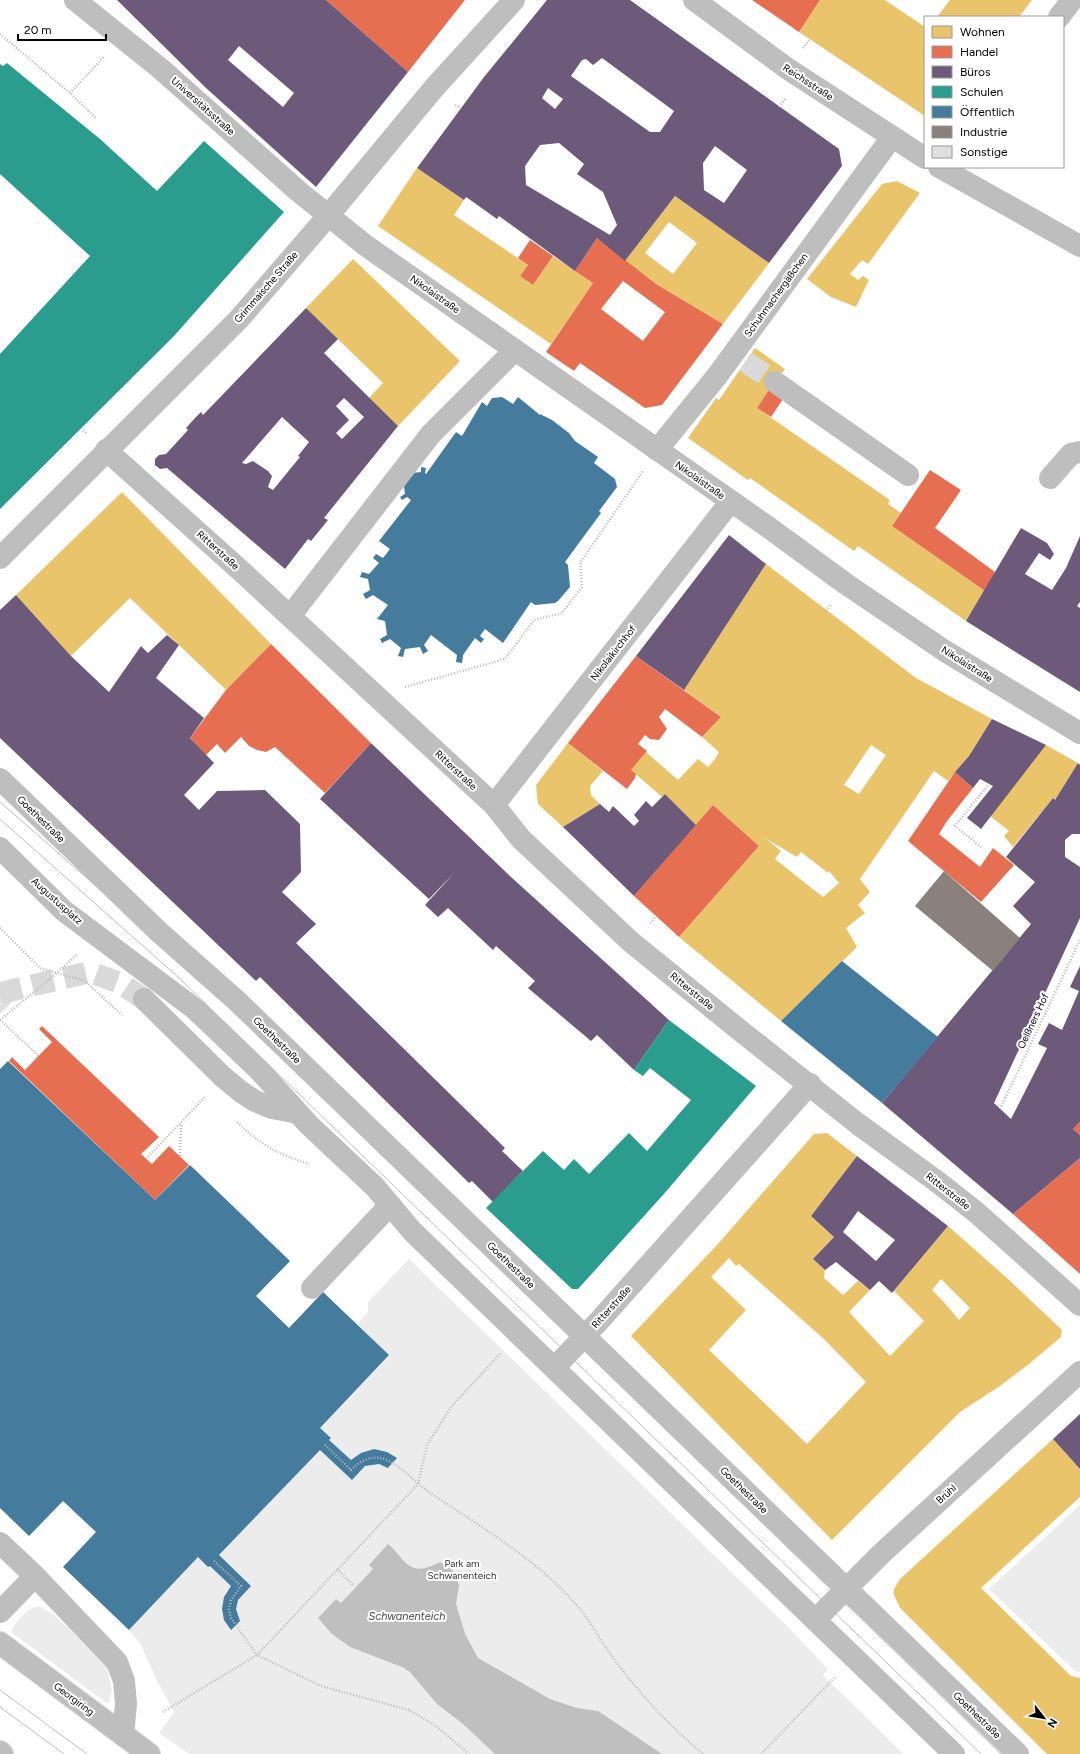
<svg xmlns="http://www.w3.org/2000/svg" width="1080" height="1754" font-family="Figtree,sans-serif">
<rect width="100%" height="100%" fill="#fff"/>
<!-- green -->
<g fill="#ececec">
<path d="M409,1259l375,364 44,46 -5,6 80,79h-714l-30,-21 15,-21 -18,-33 -15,-34 -12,-15 69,-73 10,10 123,-129 -11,-10 69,-72 -32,-32 11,-12v-10z"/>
<path d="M1080,1505v167l-5,-1 -86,-82z"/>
<path d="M38,1606l15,8 53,49 6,27 -3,13 -4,-1 -94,-70c6,-12 14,-22 27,-26z"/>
</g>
<!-- water -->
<path fill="#bfbfbf" d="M388,1544c12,9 19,29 37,24 5,-1 10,-4 15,-6l12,8 7,15 -3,19 9,30 13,24 72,41 27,9 21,3 64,43h-167l-32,-30 -26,-20 -27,-32 -8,-5 -52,-20 -18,-13 -14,-16 18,-19 5,4 32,-34 -4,-4z"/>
<!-- homes -->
<g fill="#e9c46a" fill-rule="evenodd">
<path d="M820,0h65l40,27v89l-126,-84z"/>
<path d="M950,0h82l-13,17h-82z"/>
<path d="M417,168l47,32 -10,15 74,50 -8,11 13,9 20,-29 40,27 -42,61 -173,-118z"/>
<path d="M897,181l23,12 -52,71 -6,-4 -12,14 8,6 5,-4 6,4 -13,27 -25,-10 -24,-18 75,-95z"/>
<path d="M675,196l94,67 -46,61 -67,-40 -31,-23zM669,222l28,21 -24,31 -28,-21z"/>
<path d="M353,259l107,102 -62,65 -29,-28 14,-15 -77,-75z"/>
<path d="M755,348l30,21 -28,39 133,92 -2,4 13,9 -9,13 93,65 -19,30 -108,-75 -4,5 -104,-73 -2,2 -60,-42 28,-40 3,2z"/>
<path d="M122,492l149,152 -45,46 -96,-92 -59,58 -55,-61z"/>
<path d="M766,564l150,114 76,41 -23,37 -21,25 -14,-10 -74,108 10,13 -12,13 7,8 -19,15 11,19 -76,74 -102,-84 80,-91 -46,-41 -17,20 -31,-31 -3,3 -31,-27 15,-18 32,28 20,-21 10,8 7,-8 4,-7 -17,-15 19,-20 -37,-27zM871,745l15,10 -27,39 -15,-9zM765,838l32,19 4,-5 27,21 1,-2 10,12 -16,14 -48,-38 6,-8z"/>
<path d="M568,743l35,28 -13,15 1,9 9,9 -37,23 -25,-23 -2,-19z"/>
<path d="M1046,745l32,18 -23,37 -2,-2 -40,49 -9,-11 5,-5 -19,-15z"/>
<path d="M827,1133l30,23 -46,60 23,21 -21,22 12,11 -1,8 19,17 15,-14 12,9 -21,22 41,44 34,-35 -30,-30 54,-65 59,52 55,52 -1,7 -32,27 -29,22 -40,26 -128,128 -201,-204 86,-91 97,-111zM729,1258l7,8 3,-2 85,75 42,43 -59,62 -98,-94 37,-40 -35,-33zM941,1279l29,29 -11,12 -16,-19 -11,-11z"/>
<path d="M1053,1439l27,30v28l-99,91 90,88 9,2v76h-33l-147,-146 -6,-13v-6l6,-10z"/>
</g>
<!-- shops -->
<g fill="#e76f51" fill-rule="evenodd">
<path d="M326,0h139l-57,72z"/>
<path d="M752,0h68l-21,32z"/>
<path d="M597,238l59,46 67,40 -61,81 -17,3 -65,-45 -6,8 -28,-19 47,-69 -18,-12zM623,281l42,31 -22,29 -42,-32z"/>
<path d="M530,240l23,16 -20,29 -13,-9 8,-11 -10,-7z"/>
<path d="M769,390l14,9 -12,18 -14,-9z"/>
<path d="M930,470l31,20 -26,38 60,44 -10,19 -93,-65z"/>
<path d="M271,644l100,99 -46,50 -50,-46 -9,5 -9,-2 -8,-4 -8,-9 -16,16 -8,-9 -11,11 -16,-17 36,-48z"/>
<path d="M636,656l85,61 -19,20 -37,-28 -6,8 8,12 -8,11 -9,-1 -5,-4 -7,9 9,7 -16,19 5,4 -1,4 -8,11 -59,-46z"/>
<path d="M955,772l18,16 -26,33 -8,13 41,33 13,-19 21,17 -33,37 -73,-61z"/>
<path d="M713,805l46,41 -80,91 -45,-41z"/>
<path d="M42,1026l117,111 -18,17 11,10 17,-18 20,19 -34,35 -146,-139 3,-4 13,13 27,-28 -13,-13z"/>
<path d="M1080,1122v13l-7,-6z"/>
<path d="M1080,1158v116l-67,-60z"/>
</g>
<!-- offices -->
<g fill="#6d597a" fill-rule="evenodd">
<path d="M117,0h209l82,72 -92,115 -110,-99zM239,46l55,47 -11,14 -55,-47z"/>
<path d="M547,0h83l209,149 3,17 -73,97 -94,-67 -50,65 -28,-23 -22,33 -76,-55 -2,3 -31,-22 -2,3 -47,-32 67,-91zM602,58l72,53 -14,21h-10l-79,-56 11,-16 4,-1 7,6zM548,88l15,11 -8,10 -13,-11zM559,143l25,21 -7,10 26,18 14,33 -7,10 -84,-50 -1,-19 15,-21zM715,146l32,24 -23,33 -20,-13 -1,-27z"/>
<path d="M306,308l32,31 -14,14 74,73 -74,92 4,2 -17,21 -3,-2 -23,30 -118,-101 -7,1 -5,-4v-6l4,-4 7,-1 22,-24 -2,-2 9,-10 6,-6 2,3zM344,398l20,19 -22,22 -6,-6 13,-13 -13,-14zM282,417l27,25 -11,14 2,1 -27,33 -5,-3 4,-11 -4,-5 -15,-10 -7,3 -4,-1z"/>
<path d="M1021,528l26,15 7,11 -4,6 -11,-7 -14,21 27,16 14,-22 14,-32v66l-3,4 3,2v84l-114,-71z"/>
<path d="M729,535l37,29 -82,126 -48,-34z"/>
<path d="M16,595l55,61 38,36 32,-46 7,7 19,-18 12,10 -23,33 48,40 -14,20 24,25 -30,32 15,15 18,-19 48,-1 35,34 1,48 -19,20 34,32 -20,19 209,205 -3,3 21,20 -30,31 -21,-21 -3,2 -209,-206 -4,4 -256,-243v-128z"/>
<path d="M992,719l54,26 -65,84 -14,-11 26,-32 -13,-7 -7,9 -18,-16 14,-16z"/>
<path d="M371,743l140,134 158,143 -35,50 -37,-35 -6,6 -63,-53 7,-7 -39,-35 -3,4 -45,-42 -10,9 -13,-12 30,-33 -26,27 -109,-100z"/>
<path d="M1078,763l2,2v69h-8l-7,6v17l15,10v51l-86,185 17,16 36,-71 -9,-4 11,-21 13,7 17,-39 -9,-4 10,-21v156l-7,7 7,6v23l-67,56 -131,-111 149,-179 -18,-18 22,-24 -29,-25 47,-59 2,2z"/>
<path d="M665,794l31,31 -62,71 -71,-69 37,-23 9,8 4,-6 21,20 5,-5 -5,-6 12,-14 6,6z"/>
<path d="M857,1156l91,70 -56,67 -13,-12 -9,9 -34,-28 -11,8 -12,-11 21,-22 -23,-21zM858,1211l37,29 -19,21 -33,-29z"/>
<path d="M1080,1414v55l-27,-30z"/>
</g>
<!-- schools -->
<g fill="#2a9d8f">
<path d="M7,63l93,76 57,52 47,-50 80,71 -110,124 -174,173v-155l90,-98 -90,-82v-110l3,2z"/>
<path d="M669,1020l87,66 -93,109 -85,94h-6l-86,-81 57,-57 21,19 10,-11 15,15 40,-41 18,18 44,-51 -41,-32 -7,8 -9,-6z"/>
</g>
<!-- public -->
<g fill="#457b9d">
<path d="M502,397l11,7 5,-7 22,18v-1l12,6 17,13 6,8 23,16 -4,6 21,16 2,8 -18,24 2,2 -36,49 3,3 2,22 -12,14 -3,2 -20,2 -4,-3 -28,41 -18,-14 -5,7 4,3 -3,4 -6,-5 -12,17 -1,8 -6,-1 1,-7 -26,-20 -7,10 4,6 -5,3 -3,-7 -15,2 -2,8 -5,-1 3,-8 -11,-9 -8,4 -2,-4 7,-4 -2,-14 -8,-2 11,-14 -15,-10 -7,4 -3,-5 7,-4 -2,-11 -8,-2 2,-5 7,2 10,-11 -6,-5 3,-4 7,4 7,-9 -11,-8 32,-41 -4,-3 -5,3 -2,-3 5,-3 -1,-8 8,-13 9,-1v-5l5,1 -1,5 1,1 30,-42 6,4 20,-34 5,4 5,-8z"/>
<path d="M842,961l96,76 -56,66 -101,-82z"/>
<path d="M8,1061l147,139 35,-35 100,96 -34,35 33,32 34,-36 66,63 -69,73 11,10 -2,2 22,20 10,-7 13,-4 13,3 10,6 -9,10 -9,-4 -14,2 -13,14 -32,-30 -101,105 32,31 -13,14 -2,9 4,12 -9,9 -7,-10 -2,-11 2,-12 7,-11 -21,-20 -2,1 -10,-10 -69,73 -66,-63 33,-35 -33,-31 -34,35 -29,-28v-439z"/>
</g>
<!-- industry -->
<path fill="#8a817c" d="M944,871l76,67 -27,33 -78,-65z"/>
<!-- building -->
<path fill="#dfdfdf" d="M0,981l16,17 -16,16z"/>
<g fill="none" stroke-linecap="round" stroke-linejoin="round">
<!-- minor-tunnel -->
<g stroke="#d9d9d9" stroke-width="22" stroke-dasharray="22 11" stroke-linecap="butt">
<path d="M746,362l29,20"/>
<path d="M0,993l90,-21 30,11 24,16"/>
</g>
<defs>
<g id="major">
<path d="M0,1643l149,111"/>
<path d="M0,1752l2,2"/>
</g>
</defs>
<!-- major casing -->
<use href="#major" stroke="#dbdbdb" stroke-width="24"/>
<!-- path -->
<g stroke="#b9b9b9" stroke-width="2.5" stroke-dasharray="1 2" stroke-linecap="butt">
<path d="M0,34l70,59 27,26"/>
<path d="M803,48l7,-9"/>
<path d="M70,93l34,-36"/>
<path d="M455,105l6,4"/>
<path d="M779,107l7,-9"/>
<path d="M81,428l5,5"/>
<path d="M826,611l5,-6"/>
<path d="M405,687l100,-28 29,-39 28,-7 20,-26 -2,-24 63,-92"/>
<path d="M981,847l-26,-21 34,-42"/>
<path d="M650,923l6,-7"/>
<path d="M0,928l40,40 45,13 37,34"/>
<path d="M0,1020l57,-47 20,-19"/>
<path d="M0,1020l39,36"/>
<path d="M1000,1109l80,-169"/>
<path d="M237,1122c24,23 40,32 72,42"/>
<path d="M180,1156l1,-32"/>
<path d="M146,1159l59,-62"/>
<path d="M325,1445l26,25c31,-31 52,4 78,22 55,37 113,70 155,122 9,12 16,26 25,38 27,38 58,72 94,102"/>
<path d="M214,1561l27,25 -10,14 -2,9 2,9 26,37 64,31 88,24 27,16 33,28"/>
<path d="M337,1569l17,17"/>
<path d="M163,1712l94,-57 161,-171 9,-39 24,-38 50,-54"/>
<path d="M761,1754l75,-78"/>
</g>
<!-- minor -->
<g stroke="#bebebe" stroke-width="22">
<path d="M75,0l86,69 137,122 67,54 403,282 78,57 99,67 135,82"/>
<path d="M694,0l94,69 137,89"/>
<path d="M1059,17l13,-17"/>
<path d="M939,167l141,79"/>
<path d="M775,382l133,93"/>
<path d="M106,450l134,120 254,235 27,34 110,103 106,86 121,96 81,59 38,30 103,92"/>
<path d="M657,450l60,-74 175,-239"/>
<path d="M1050,478l21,-24 9,-2"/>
<path d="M0,558l239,-239 89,-103 106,-128 80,-88"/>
<path d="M290,616l141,-182 84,-84"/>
<path d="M0,779l159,153 78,69 781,753"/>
<path d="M494,805l237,-304"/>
<path d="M0,848l64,63 131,98 64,61 50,55 66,62 37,44 542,523"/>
<path d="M144,999l79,78 17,14 15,10 17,7 26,5"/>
<path d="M312,1288l78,-83"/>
<path d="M554,1368l45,-47 211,-237"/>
<path d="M0,1543l35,33 82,86 7,19 2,23 -3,31"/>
<path d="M0,1612l35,-36"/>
<path d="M815,1620l66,-66 199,-182"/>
</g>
<!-- major -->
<use href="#major" stroke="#bebebe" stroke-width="22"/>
<!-- tram -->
<g stroke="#bebebe" stroke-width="1">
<path d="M0,802l178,156 823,796"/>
<path d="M0,819l178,158 803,777"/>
<path d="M0,1690l87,64"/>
<path d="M0,1707l64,47"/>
</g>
</g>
<g text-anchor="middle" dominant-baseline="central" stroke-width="4" stroke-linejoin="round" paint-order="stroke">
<!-- street labels -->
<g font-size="10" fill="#000" stroke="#fff">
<text transform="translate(808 82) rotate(33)">Reichsstraße</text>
<text transform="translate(203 106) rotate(42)">Universitätsstraße</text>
<text transform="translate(266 287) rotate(-49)">Grimmaische Straße</text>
<text transform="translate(435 294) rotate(35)">Nikolaistraße</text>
<text transform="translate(776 295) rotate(-54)">Schuhmachergäßchen</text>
<text transform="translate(700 480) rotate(35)">Nikolaistraße</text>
<text transform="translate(218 550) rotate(42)">Ritterstraße</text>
<text transform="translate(613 653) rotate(-52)">Nikolaikirchhof</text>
<text transform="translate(967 664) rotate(32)">Nikolaistraße</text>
<text transform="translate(456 770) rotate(43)">Ritterstraße</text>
<text transform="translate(41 819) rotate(44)">Goethestraße</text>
<text transform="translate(57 901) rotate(42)">Augustusplatz</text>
<text transform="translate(692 991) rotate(39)">Ritterstraße</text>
<text transform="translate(1033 1021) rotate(-65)">Oelßners Hof</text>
<text transform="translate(277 1040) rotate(44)">Goethestraße</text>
<text transform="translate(948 1191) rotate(38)">Ritterstraße</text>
<text transform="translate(511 1265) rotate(44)">Goethestraße</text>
<text transform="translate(611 1307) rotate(-48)">Ritterstraße</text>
<text transform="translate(744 1490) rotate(44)">Goethestraße</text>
<text transform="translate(946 1494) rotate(-42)">Brühl</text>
<text transform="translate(74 1699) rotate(37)">Georgiring</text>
<text transform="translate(977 1715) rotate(44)">Goethestraße</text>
</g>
<!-- park labels -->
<g font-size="10" fill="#333" stroke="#fff">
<text x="462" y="1563">Park am<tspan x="462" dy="12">Schwanenteich</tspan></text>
</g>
<!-- water labels -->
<g font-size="11" font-style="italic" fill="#444" stroke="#fff">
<text x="407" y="1616">Schwanenteich</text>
</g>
</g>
<!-- legend -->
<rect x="924" y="16" width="140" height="152" fill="#ffffff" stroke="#999999"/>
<rect x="932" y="26" width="20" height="12" fill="#e9c46a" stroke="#999999"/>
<text x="960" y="36" font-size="12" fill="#000000">Wohnen</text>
<rect x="932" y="46" width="20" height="12" fill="#e76f51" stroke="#999999"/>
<text x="960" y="56" font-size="12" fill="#000000">Handel</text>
<rect x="932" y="66" width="20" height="12" fill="#6d597a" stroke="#999999"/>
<text x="960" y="76" font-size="12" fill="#000000">Büros</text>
<rect x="932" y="86" width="20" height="12" fill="#2a9d8f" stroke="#999999"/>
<text x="960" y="96" font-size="12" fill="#000000">Schulen</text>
<rect x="932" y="106" width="20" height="12" fill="#457b9d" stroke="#999999"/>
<text x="960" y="116" font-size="12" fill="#000000">Öffentlich</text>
<rect x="932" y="126" width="20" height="12" fill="#8a817c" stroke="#999999"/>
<text x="960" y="136" font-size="12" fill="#000000">Industrie</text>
<rect x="932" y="146" width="20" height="12" fill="#dfdfdf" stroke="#999999"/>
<text x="960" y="156" font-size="12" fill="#000000">Sonstige</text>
<!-- north arrow -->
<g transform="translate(1044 1718) rotate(121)" stroke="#ffffff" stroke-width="3" paint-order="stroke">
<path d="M0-3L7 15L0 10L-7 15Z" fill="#000000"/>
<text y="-6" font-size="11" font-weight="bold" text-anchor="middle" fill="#000000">N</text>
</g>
<!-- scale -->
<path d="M18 34v6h88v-6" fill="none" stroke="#000000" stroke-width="2"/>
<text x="24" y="34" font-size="12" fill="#000000" stroke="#ffffff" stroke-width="3" paint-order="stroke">20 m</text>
</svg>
